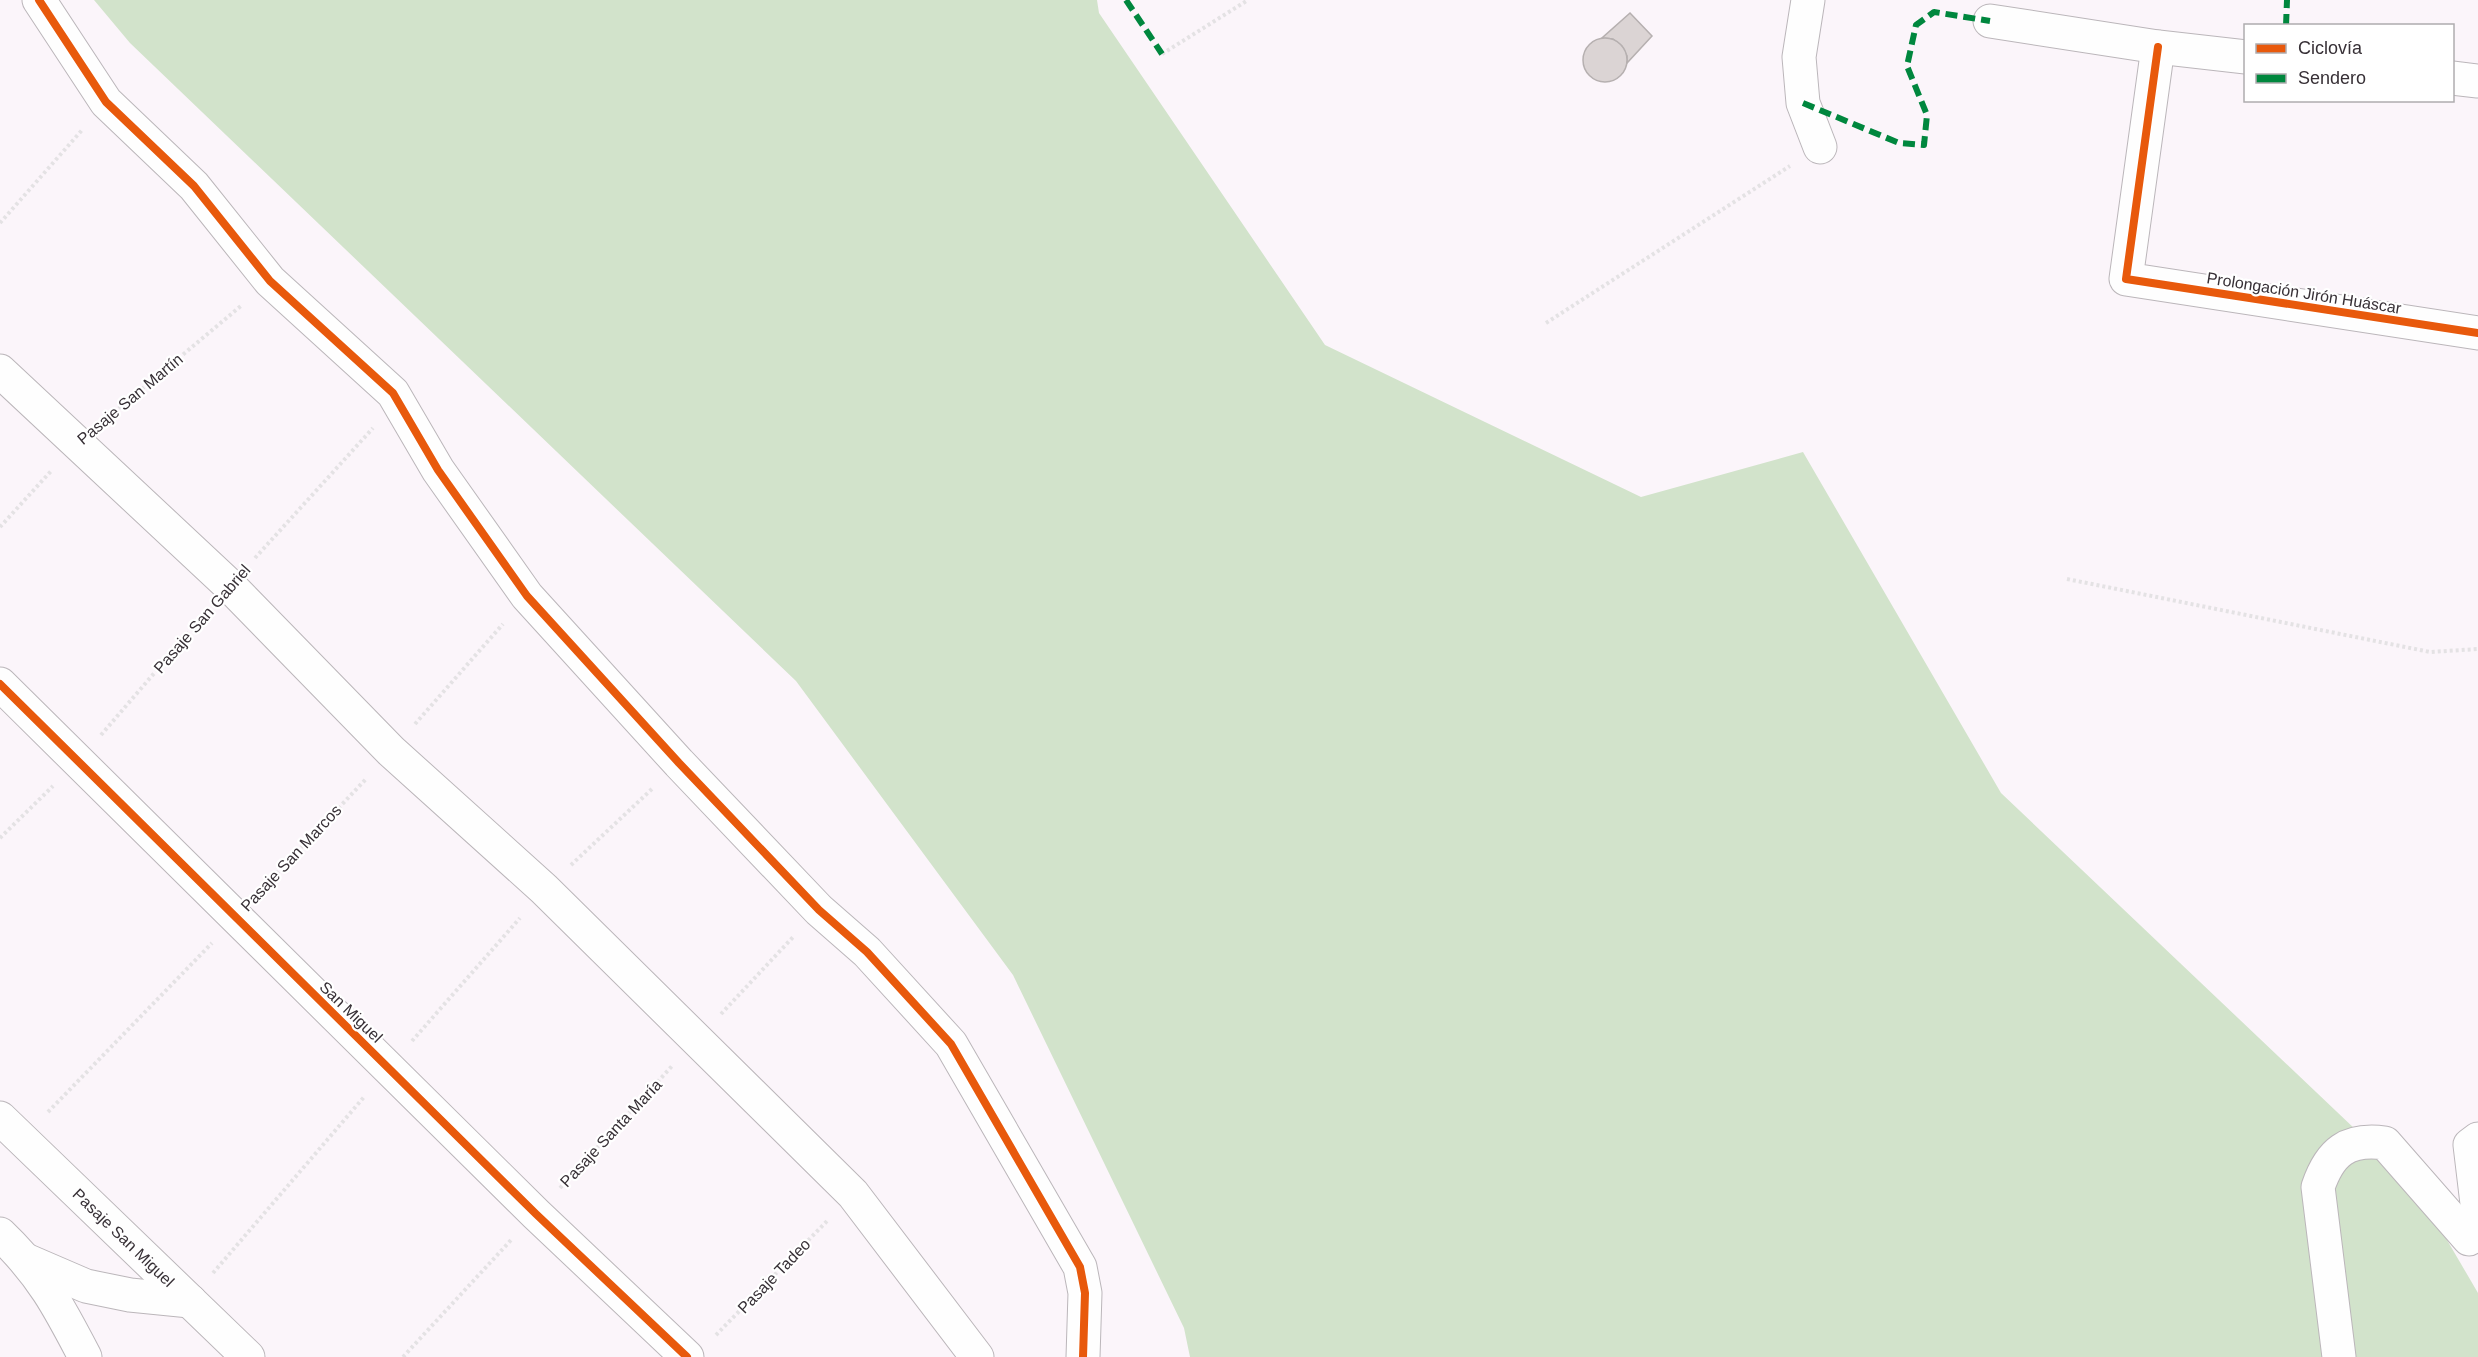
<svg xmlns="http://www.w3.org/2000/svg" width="2478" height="1357" font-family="Helvetica,sans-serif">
<rect width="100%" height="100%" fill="#fbf5fa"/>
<!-- green -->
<path fill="#d2e3cb" d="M94,0h1003l2,13 226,332 316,152 162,-45 198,341 415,394 62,106v64h-1288l-6,-29 -171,-353 -217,-294 -666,-638z"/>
<!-- building -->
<g fill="#dbd4d4" stroke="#b6b0b0" stroke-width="1.5">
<path d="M1630,13l22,23 -25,27v-7l-5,-10 -9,-7 -11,-1z"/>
<circle cx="1605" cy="60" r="22"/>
</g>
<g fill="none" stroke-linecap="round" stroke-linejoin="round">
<defs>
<g id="minor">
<path d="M39,0l67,102 88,84 76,95 123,112 45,77 89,126 152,167 140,147 48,42 84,92 129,223 5,26 -2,64"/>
<path d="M1808,0l-9,57 4,46 17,44"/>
<path d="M1990,21l168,26 88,10"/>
<path d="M2158,47l-32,232 352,54"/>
<path d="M2452,78l26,3"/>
<path d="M0,371l230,215 161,165 153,138 309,305 124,163"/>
<path d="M0,684l536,530 151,143"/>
<path id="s1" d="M0,1118l248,239"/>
<path d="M2478,1139l-8,6 8,67"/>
<path d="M0,1234c42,40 59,73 85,123"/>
<path d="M28,1261l58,25 44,9 60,6"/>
<path d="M2339,1357l-21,-170c12,-35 29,-49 67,-44l84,96 9,-6"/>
</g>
</defs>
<!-- minor casing -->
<use href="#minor" stroke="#bbb6ba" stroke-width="35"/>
<!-- path -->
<g stroke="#e4e2e4" stroke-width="4" stroke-dasharray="3 3" stroke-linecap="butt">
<path d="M1162,54l86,-54"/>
<path d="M0,223l83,-94"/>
<path d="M1546,323l244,-157"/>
<path d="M105,420l137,-115"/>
<path d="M0,527l52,-57"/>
<path d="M255,558l118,-130"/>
<path d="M2067,579l363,73 48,-3"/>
<path d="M415,724l88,-100"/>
<path d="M101,735l105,-122"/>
<path d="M0,838l53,-52"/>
<path d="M571,865l82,-77"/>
<path d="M260,891l106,-112"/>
<path d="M721,1014l73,-78"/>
<path d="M412,1041l108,-123"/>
<path d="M48,1112l164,-169"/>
<path d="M560,1188l113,-123"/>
<path d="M213,1273l151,-176"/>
<path d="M716,1335l112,-115"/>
<path d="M403,1357l109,-118"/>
</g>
<!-- minor -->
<use href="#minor" stroke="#fefefe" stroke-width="33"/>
<!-- quiet -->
<g stroke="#00873e" stroke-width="6" stroke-dasharray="12 6" stroke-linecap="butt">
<path d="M1126,0l36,54"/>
<path d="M2286,26l1,-26"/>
<path d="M1803,103l96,40 25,2 3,-30 -20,-49 9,-41 18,-13 56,9"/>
</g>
<defs>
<g id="cycleway">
<path d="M39,0l67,102 88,84 76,95 123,112 45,77 89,126 152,167 140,147 48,42 84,92 129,223 5,26 -2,64"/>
<path d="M2158,47l-32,232 352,54"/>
<path d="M0,684l536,530 151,143"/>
</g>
</defs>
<!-- cycleway casing -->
<use href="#cycleway" stroke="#fff" stroke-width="11"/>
<!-- cycleway -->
<use href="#cycleway" stroke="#e8590c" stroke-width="8"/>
</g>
<g text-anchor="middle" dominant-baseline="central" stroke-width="4.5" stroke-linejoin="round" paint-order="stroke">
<!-- street labels -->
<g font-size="16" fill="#373036" stroke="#fff">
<text transform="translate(2304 293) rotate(9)">Prolongación Jirón Huáscar</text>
<text transform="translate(130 399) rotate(-40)">Pasaje San Martín</text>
<text transform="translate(202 619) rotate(-49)">Pasaje San Gabriel</text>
<text transform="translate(291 858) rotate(-47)">Pasaje San Marcos</text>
<text transform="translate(351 1012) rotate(44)">San Miguel</text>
<text transform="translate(611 1133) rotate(-47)">Pasaje Santa María</text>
<text stroke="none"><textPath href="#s1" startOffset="172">Pasaje San Miguel</textPath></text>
<text transform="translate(774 1276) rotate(-46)">Pasaje Tadeo</text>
</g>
</g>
<!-- legend -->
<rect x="2244" y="24" width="210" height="78" fill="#ffffff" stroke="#afacaf" stroke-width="1.5"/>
<rect x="2256" y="44" width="30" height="9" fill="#e8590c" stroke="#afacaf" stroke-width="1.5"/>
<text x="2298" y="54" font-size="18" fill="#373036">Ciclovía</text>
<rect x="2256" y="74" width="30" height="9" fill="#00873e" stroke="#afacaf" stroke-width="1.5"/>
<text x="2298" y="84" font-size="18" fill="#373036">Sendero</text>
</svg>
